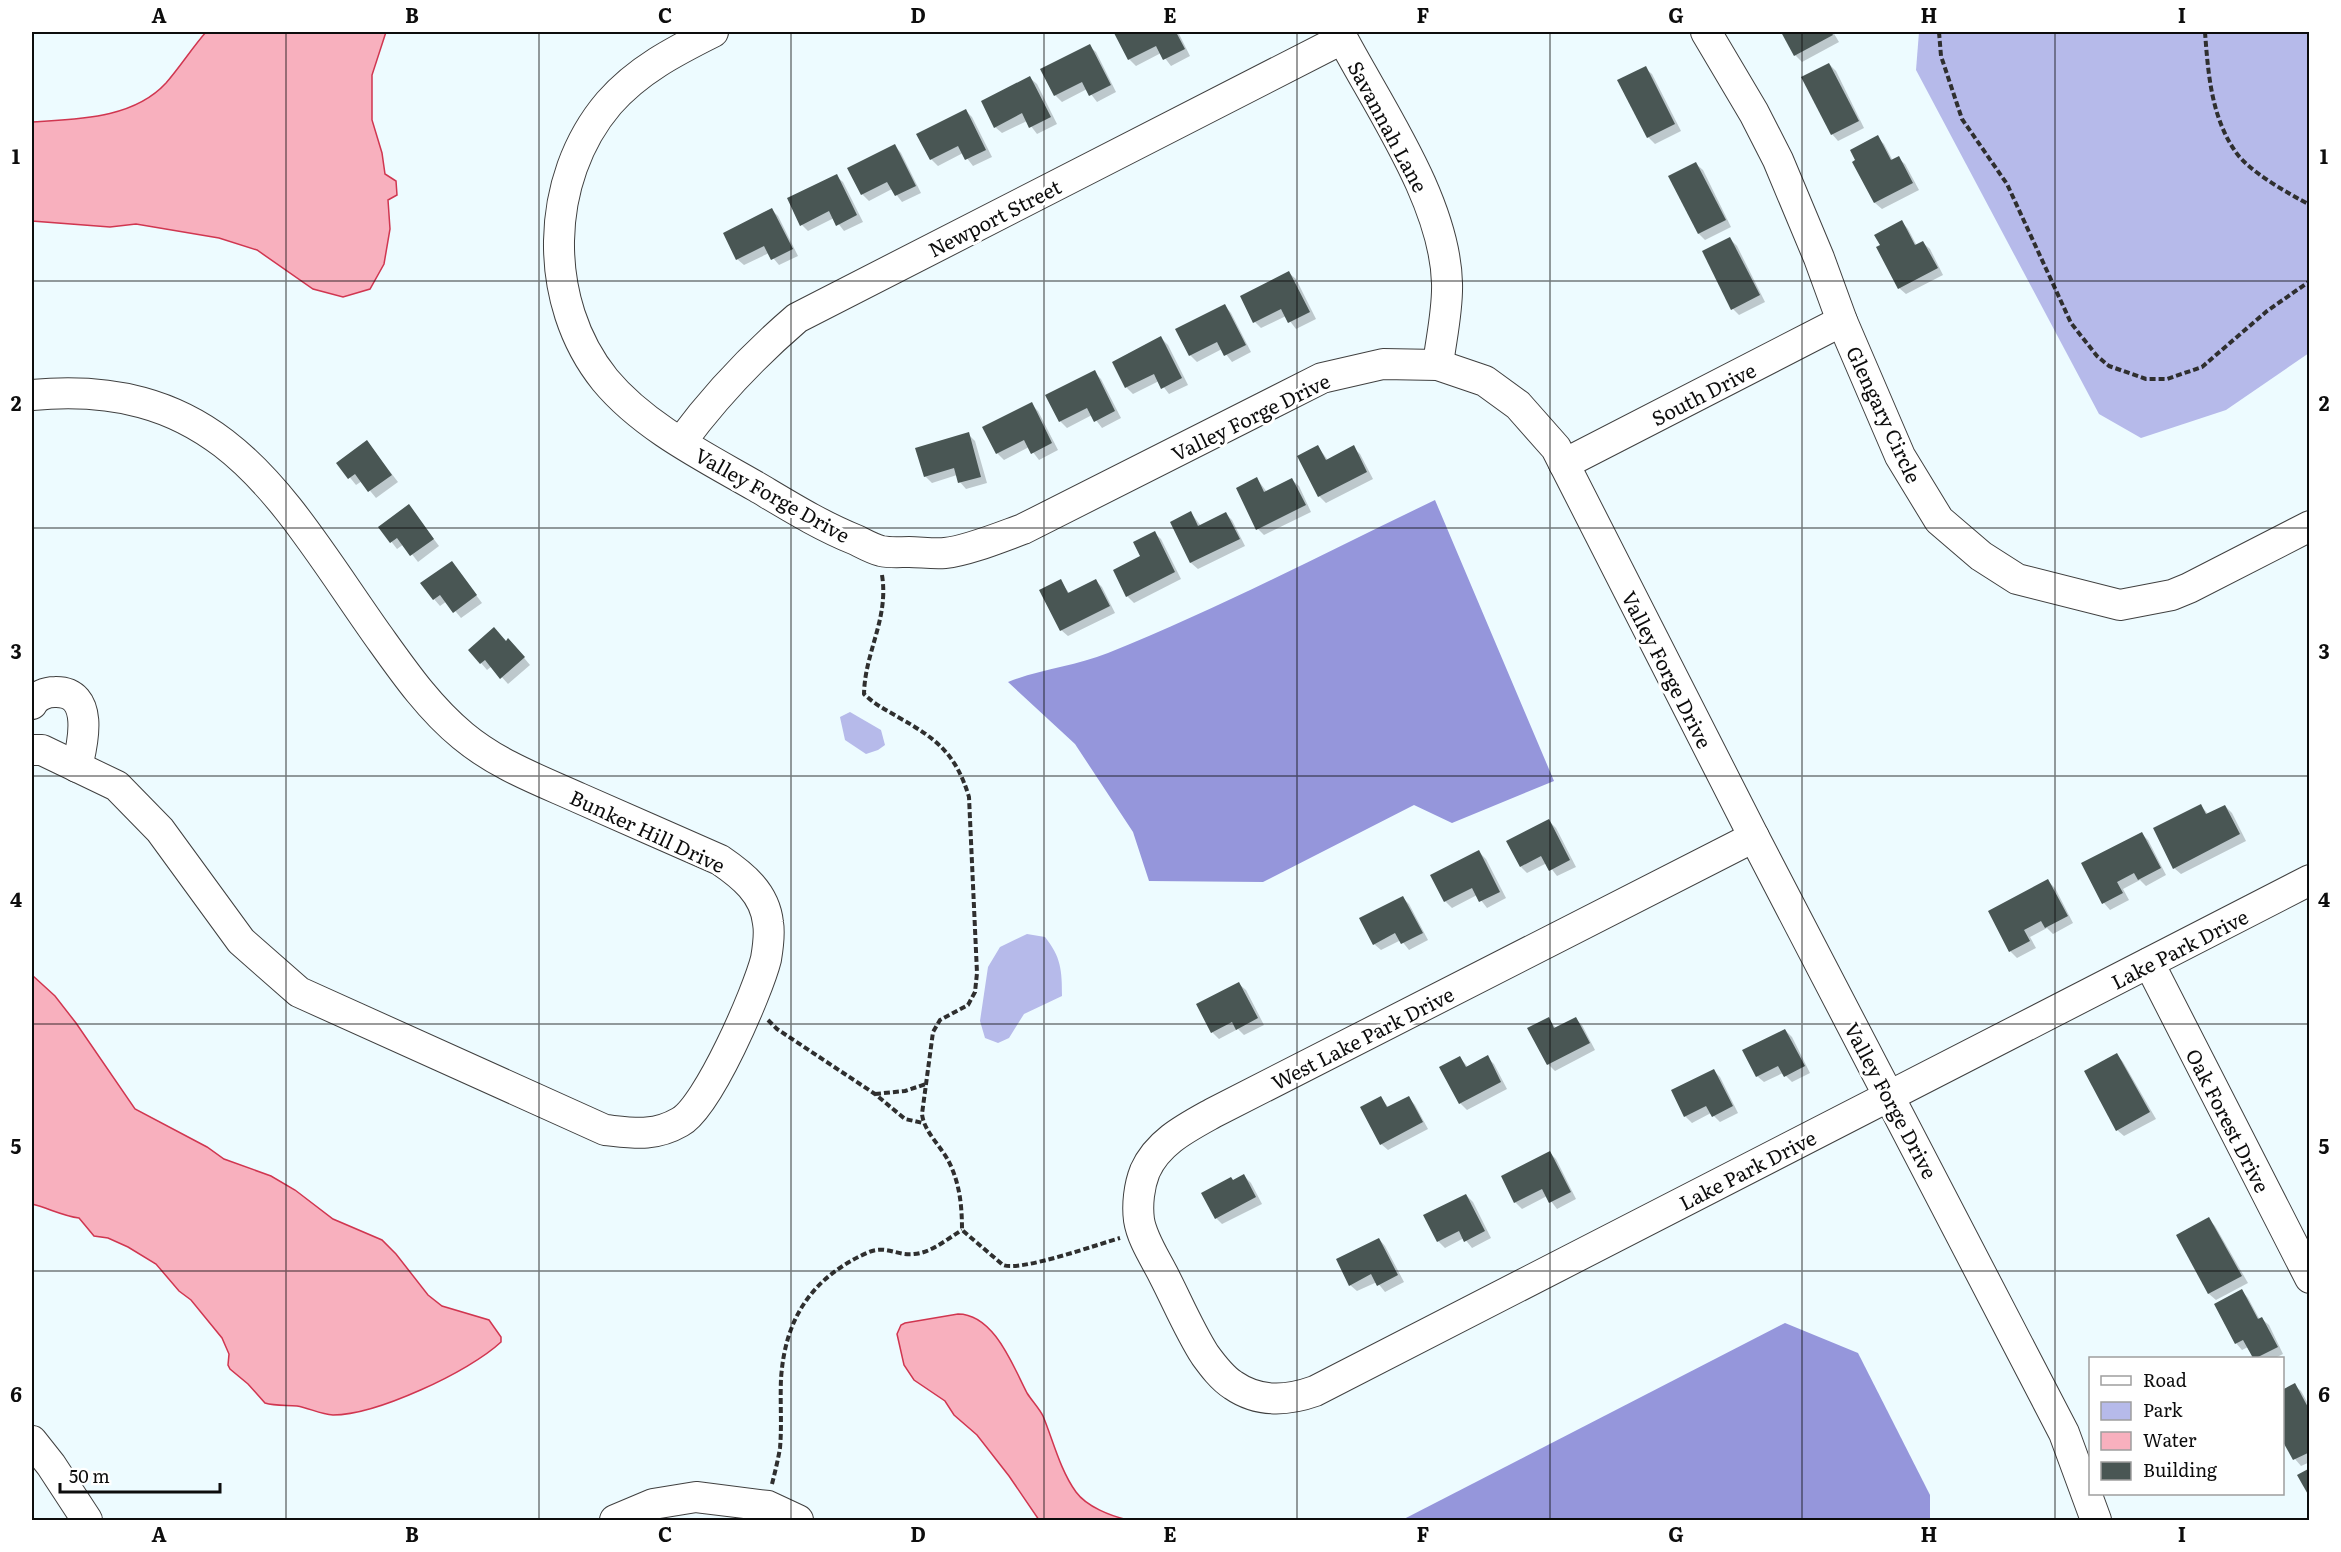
<svg xmlns="http://www.w3.org/2000/svg" width="2341" height="1552" font-family="Literata,serif">
<rect width="100%" height="100%" fill="#edfbff"/>
<!-- green -->
<g fill="#b6baea">
<path d="M1919,32h390v321l-83,57 -85,28 -42,-24 -183,-344z"/>
<path d="M850,712l31,18 4,15 -7,5 -12,4 -21,-14 -5,-23z"/>
<path d="M1027,934l18,3c16,20 17,33 17,59l-38,18 -15,24 -11,5 -13,-5 -5,-17 8,-54 12,-20z"/>
</g>
<!-- forest -->
<g fill="#9596db">
<path d="M1435,500l119,281 -102,42 -38,-18 -151,77 -114,-1 -16,-49 -58,-88 -67,-62c32,-13 68,-16 100,-29 112,-45 219,-101 327,-153z"/>
<path d="M1785,1323l73,30 72,142v25h-528z"/>
</g>
<!-- water -->
<g fill="#f8b0be" stroke="#d03650" stroke-width="1.5">
<path d="M206,32h180l-14,43v45l10,33 3,21 11,7 1,14 -9,5 2,29 -6,35 -14,25 -27,8 -30,-8 -56,-39 -38,-12 -83,-14 -26,3 -78,-6v-99c45,-3 101,-3 134,-39 14,-16 26,-35 40,-51z"/>
<path d="M32,975l23,21 21,27 59,86 72,38 17,12 47,17 24,14 38,29 49,21 14,14 32,41 14,11 47,14 12,17v5c-32,30 -125,73 -168,73 -13,-1 -24,-7 -36,-9 -11,-1 -22,0 -32,-3l-17,-19 -18,-15 -2,-4 1,-11 -7,-16 -31,-38 -12,-9 -23,-27 -28,-17 -20,-9 -14,-2 -15,-18c-16,-2 -31,-10 -47,-14z"/>
<path d="M958,1314c36,0 55,52 69,79 5,8 12,15 16,23 10,24 17,54 33,76 11,15 35,24 52,28h-89l-30,-44 -32,-41 -23,-20 -9,-14 -31,-21 -10,-15 -7,-31 4,-9 4,-2z"/>
</g>
<!-- shadow -->
<g fill="#0003">
<path d="M1120,32h58l12,24 -19,10 -10,-13 -25,13 -7,-7 -13,-26z"/>
<path d="M1783,32h50l6,10 -37,20 -7,-7z"/>
<path d="M1089,46l7,6 20,40 -19,10 -10,-13 -25,13 -7,-7z"/>
<path d="M1829,64l7,7 28,57 -26,13 -6,-7z"/>
<path d="M1645,68l7,6 29,57 -26,13 -7,-7 -29,-56z"/>
<path d="M1030,78l7,6 20,40 -20,10 -10,-13 -25,12 -7,-6z"/>
<path d="M965,110l7,7 20,40 -19,9 -10,-13 -25,13 -7,-7z"/>
<path d="M1877,137l7,7 9,17 5,-3 7,6 14,26 -37,19 -7,-6 -21,-41z"/>
<path d="M895,146l6,7 20,40 -19,9 -10,-13 -23,12 -7,-7z"/>
<path d="M1696,164l7,6 28,57 -26,13 -6,-6z"/>
<path d="M836,176l7,6 20,40 -19,9 -10,-13 -26,13 -6,-6z"/>
<path d="M772,210l6,6 20,40 -19,9 -10,-12 -25,12 -7,-6z"/>
<path d="M1902,222l6,7 9,17 6,-3 7,6 13,26 -37,19 -7,-6z"/>
<path d="M1730,239l7,7 28,56 -26,13 -6,-6z"/>
<path d="M1289,273l7,6 20,40 -20,10 -10,-13 -25,12 -6,-6z"/>
<path d="M1225,306l6,7 20,39 -19,10 -10,-13 -25,13 -7,-7z"/>
<path d="M1161,338l7,7 20,40 -19,9 -10,-13 -26,13 -6,-6 -13,-26z"/>
<path d="M1094,372l7,7 20,39 -19,10 -10,-13 -25,13 -7,-7z"/>
<path d="M1031,404l7,7 20,39 -19,10 -10,-13 -25,13 -7,-7z"/>
<path d="M968,434l7,7 12,42 -21,6 -6,-7 -3,-7 -25,8 -7,-7z"/>
<path d="M367,442l31,40 -22,16 -14,-17 -6,4 -18,-22z"/>
<path d="M1318,447l10,13 25,-13 7,7 13,25 -47,24 -7,-7z"/>
<path d="M1257,479l10,13 25,-12 7,6 12,26 -47,23 -6,-6z"/>
<path d="M409,506l30,40 -21,16 -14,-18 -7,5 -17,-22z"/>
<path d="M1191,513l10,13 25,-12 6,6 13,26 -47,23 -7,-6 -19,-40z"/>
<path d="M1154,533l7,6 20,40 -47,24 -7,-7z"/>
<path d="M452,563l30,40 -21,15 -14,-17 -7,5 -6,-7z"/>
<path d="M1060,581l10,13 26,-13 6,6 13,26 -47,23 -7,-6z"/>
<path d="M506,643l9,4 15,18 -22,19 -16,-18 -5,4 -17,-20z"/>
<path d="M2201,806l8,9 16,-9 7,7 14,28 -65,33 -7,-6z"/>
<path d="M1549,821l7,7 20,39 -19,9 -10,-13 -20,10 -6,-6z"/>
<path d="M2141,833l7,7 18,35 -20,11 -6,-6 -17,9 6,11 -19,10 -6,-7 -21,-39z"/>
<path d="M1479,852l7,7 20,39 -19,10 -10,-13 -25,13 -7,-7z"/>
<path d="M2048,881l7,7 18,35 -20,11 -6,-6 -17,9 6,11 -19,10 -7,-7 -20,-39z"/>
<path d="M1403,898l6,6 19,36 -19,10 -8,-10 -20,10 -7,-6z"/>
<path d="M1239,984l7,6 18,35 -20,10 -6,-6 -19,10 -7,-7z"/>
<path d="M1548,1019l9,10 19,-10 6,6 13,25 -40,21 -7,-7z"/>
<path d="M1785,1030l7,7 18,36 -18,9 -9,-9 -19,9 -7,-6z"/>
<path d="M2117,1055l6,7 33,57 -32,17 -7,-6z"/>
<path d="M1487,1057l7,7 13,25 -40,21 -7,-7v-45l8,9z"/>
<path d="M1713,1070l7,7 18,36 -18,9 -9,-9 -19,10 -7,-7z"/>
<path d="M1381,1098l8,10 20,-10 6,7 13,24 -40,21 -7,-6z"/>
<path d="M1550,1153l6,6 20,40 -19,10 -10,-13 -25,13 -7,-7z"/>
<path d="M1244,1176l7,7 11,21 -40,20 -6,-6 17,-37z"/>
<path d="M1466,1195l7,7 18,36 -19,10 -8,-10 -19,10 -7,-7z"/>
<path d="M2208,1219l7,7 33,57 -32,17 -7,-6 -31,-59z"/>
<path d="M1379,1239l6,7 19,36 -19,10 -8,-10 -20,9 -7,-6z"/>
<path d="M2242,1291l6,7 12,22 2,-1 7,6 14,29 -8,4h-20l-7,-11 -6,3 -6,-7z"/>
<path d="M2294,1385l7,6 9,16v55l-9,4 -6,-7 -13,-22z"/>
</g>
<!-- building -->
<g fill="#495654">
<path d="M1117,32h59l9,17 -22,11 -7,-14 -28,14 -14,-27z"/>
<path d="M1781,32h50l2,3 -39,21z"/>
<path d="M1090,44l21,41 -22,11 -7,-14 -28,14 -14,-27z"/>
<path d="M1829,63l30,58 -28,14 -30,-58z"/>
<path d="M1646,66l29,58 -28,14 -30,-58z"/>
<path d="M1030,76l21,41 -22,11 -7,-15 -28,15 -13,-27z"/>
<path d="M966,109l20,41 -21,10 -7,-14 -28,14 -14,-26z"/>
<path d="M1878,135l13,25 8,-4 14,27 -39,20 -22,-41 3,-2 -5,-10z"/>
<path d="M895,144l21,42 -21,10 -8,-14 -26,13 -14,-27z"/>
<path d="M1696,162l30,58 -28,14 -30,-58z"/>
<path d="M837,174l20,41 -21,11 -7,-15 -29,15 -13,-28z"/>
<path d="M772,208l21,41 -22,11 -7,-14 -28,14 -13,-27z"/>
<path d="M1902,220l13,25 8,-4 15,27 -40,21 -22,-42 4,-2 -6,-10z"/>
<path d="M1730,237l30,58 -29,15 -29,-59z"/>
<path d="M1289,271l21,41 -22,11 -7,-14 -28,14 -13,-27z"/>
<path d="M1225,304l21,41 -22,11 -7,-14 -28,14 -14,-27z"/>
<path d="M1161,336l21,42 -21,11 -7,-15 -29,14 -13,-26z"/>
<path d="M1095,370l20,41 -21,11 -7,-14 -28,14 -14,-27z"/>
<path d="M1032,402l20,41 -21,11 -7,-14 -28,14 -14,-27z"/>
<path d="M969,432l12,45 -23,6 -4,-15 -30,9 -9,-29z"/>
<path d="M367,440l25,35 -24,17 -13,-18 -7,5 -12,-16z"/>
<path d="M1318,445l8,15 28,-15 13,27 -49,25 -21,-41z"/>
<path d="M1257,477l7,15 28,-14 14,27 -50,25 -20,-42z"/>
<path d="M409,504l25,35 -24,17 -13,-18 -7,5 -12,-16z"/>
<path d="M1191,511l7,15 28,-14 14,27 -50,24 -20,-41z"/>
<path d="M1155,531l20,41 -49,25 -13,-27 27,-14 -7,-14z"/>
<path d="M452,561l25,34 -24,18 -13,-18 -7,5 -13,-17z"/>
<path d="M1061,579l7,14 28,-14 14,27 -50,25 -21,-41z"/>
<path d="M494,627l12,14 2,-3 17,19 -25,22 -15,-19 -5,4 -12,-14z"/>
<path d="M2201,804l5,10 19,-9 15,29 -67,35 -20,-41z"/>
<path d="M1549,819l21,41 -21,11 -8,-15 -21,11 -14,-26z"/>
<path d="M2142,832l19,36 -23,12 -4,-7 -17,9 6,11 -21,11 -21,-41z"/>
<path d="M1479,850l21,42 -21,10 -7,-14 -28,14 -14,-27z"/>
<path d="M2048,879l20,37 -23,12 -4,-7 -17,9 6,11 -21,11 -21,-41z"/>
<path d="M1403,896l20,37 -22,11 -6,-11 -22,12 -14,-27z"/>
<path d="M1239,982l19,36 -22,12 -4,-8 -21,11 -15,-29z"/>
<path d="M1549,1017l5,11 22,-11 14,26 -43,22 -20,-37z"/>
<path d="M1785,1029l20,37 -21,11 -6,-11 -22,11 -14,-27z"/>
<path d="M2117,1053l33,59 -34,19 -32,-60z"/>
<path d="M1488,1055l13,27 -42,22 -20,-37 21,-11 6,11z"/>
<path d="M1714,1069l19,37 -21,11 -6,-11 -22,11 -13,-27z"/>
<path d="M1381,1096l6,11 22,-11 14,26 -43,23 -20,-38z"/>
<path d="M1550,1151l21,41 -22,11 -7,-14 -28,14 -13,-27z"/>
<path d="M1244,1174l12,23 -41,22 -14,-26 30,-16 2,3z"/>
<path d="M1466,1194l19,37 -21,11 -5,-11 -22,11 -14,-27z"/>
<path d="M2209,1217l33,59 -34,18 -32,-59z"/>
<path d="M1379,1238l19,37 -21,11 -6,-12 -22,12 -13,-27z"/>
<path d="M2242,1289l16,30 4,-2 16,30 -22,11h-3l-10,-18 -8,4 -21,-40z"/>
<path d="M2295,1383l15,28v41l-17,8 -11,-20v-50z"/>
<path d="M2310,1468v30l-13,-23z"/>
</g>
<g fill="none" stroke-linecap="round" stroke-linejoin="round">
<defs>
<g id="minor">
<path d="M713,32c-38,19 -75,38 -104,71 -65,76 -67,199 -4,277 39,47 100,77 152,107 32,19 64,39 99,53 8,4 17,9 25,11 9,2 19,1 28,1 11,0 24,2 36,1 22,-2 56,-16 78,-24l299,-151 61,-14 55,1 47,16 33,24 38,43 198,389 310,596 32,87"/>
<path d="M1339,32c38,73 106,168 108,251 1,27 -6,56 -9,82"/>
<path d="M1706,32l48,81 24,47 41,98 23,63 58,135 39,64 42,36 36,23 103,26 52,-10 17,-7 121,-62"/>
<path d="M32,395c192,-18 250,105 347,242 25,35 50,71 84,99 35,29 76,44 116,62 47,21 94,41 141,62 22,15 45,33 48,63 2,11 0,24 -2,36 -8,32 -58,148 -86,163 -26,15 -46,11 -75,8l-306,-138 -58,-51 -81,-111 -43,-44 -75,-36h-10"/>
<path d="M681,442c34,-46 73,-87 116,-124l545,-279"/>
<path d="M1564,464l278,-143"/>
<path d="M32,704c4,-8 14,-12 23,-12 40,-1 28,51 22,75"/>
<path d="M1754,837l-541,276c-27,15 -55,29 -68,58 -6,15 -8,34 -6,49 3,19 16,38 24,54 14,27 26,56 42,81 8,11 17,23 28,30 26,18 54,16 82,6l995,-511"/>
<path d="M2149,963l161,315"/>
<path d="M32,1441l19,24 36,55"/>
<path d="M615,1520l38,-16 43,-7 72,9 30,14"/>
</g>
</defs>
<!-- minor casing -->
<use href="#minor" stroke="#404040" stroke-width="32"/>
<!-- path -->
<g stroke="#2f2f2f" stroke-width="4" stroke-dasharray="6 3" stroke-linecap="butt">
<path d="M1939,32l2,24 21,63 45,65 64,139 26,33 12,10 37,13h21l35,-12 65,-56 43,-30"/>
<path d="M2205,32c3,40 6,84 30,119 14,21 53,42 75,54"/>
<path d="M882,575c7,44 -17,76 -18,119 10,10 22,16 34,23 39,22 58,37 71,80l8,176 -2,19 -7,13 -28,15 -7,12 -11,82c2,18 19,32 27,48 11,22 13,45 13,68l41,35c17,7 96,-21 117,-27"/>
<path d="M768,1020l9,9 98,65 30,25 18,4"/>
<path d="M875,1094l30,-3 21,-7"/>
<path d="M772,1484c3,-12 6,-24 8,-36 2,-23 0,-46 1,-69 4,-61 31,-102 88,-127 17,-7 28,4 45,2 17,-1 33,-15 48,-24"/>
</g>
<!-- minor -->
<use href="#minor" stroke="#fff" stroke-width="30"/>
</g>
<!-- grid -->
<path fill="none" stroke="#0d0d0d" stroke-width="1.5" stroke-opacity="0.55" d="M286,32v1488M539,32v1488M791,32v1488M1044,32v1488M1297,32v1488M1550,32v1488M1802,32v1488M2055,32v1488M32,281h2278M32,528h2278M32,776h2278M32,1024h2278M32,1271h2278"/>
<g text-anchor="middle" dominant-baseline="central" stroke-width="6" stroke-linejoin="round" paint-order="stroke">
<!-- street labels -->
<g font-size="20" fill="#0d0d0d" stroke="#fff">
<text transform="translate(1389 126) rotate(62)">Savannah Lane</text>
<text transform="translate(994 217) rotate(-27)">Newport Street</text>
<text transform="translate(1703 393) rotate(-27)">South Drive</text>
<text transform="translate(1885 414) rotate(65)">Glengary Circle</text>
<text transform="translate(1250 416) rotate(-26)">Valley Forge Drive</text>
<text transform="translate(773 494) rotate(29)">Valley Forge Drive</text>
<text transform="translate(1668 669) rotate(63)">Valley Forge Drive</text>
<text transform="translate(648 830) rotate(25)">Bunker Hill Drive</text>
<text transform="translate(2179 948) rotate(-27)">Lake Park Drive</text>
<text transform="translate(1362 1037) rotate(-27)">West Lake Park Drive</text>
<text transform="translate(1892 1100) rotate(62)">Valley Forge Drive</text>
<text transform="translate(2229 1120) rotate(63)">Oak Forest Drive</text>
<text transform="translate(1747 1169) rotate(-27)">Lake Park Drive</text>
</g>
</g>
<!-- border -->
<rect width="2341" height="1552" fill="none" stroke="#ffffff" stroke-width="66"/>
<!-- legend -->
<rect x="2089" y="1357" width="195" height="138" fill="#ffffff" stroke="#9e9e9e" stroke-width="1.5"/>
<rect x="2101" y="1376" width="30" height="9" fill="#ffffff" stroke="#9e9e9e" stroke-width="1.5"/>
<text x="2143" y="1387" font-size="18" fill="#0d0d0d">Road</text>
<rect x="2101" y="1402" width="30" height="18" fill="#b6baea" stroke="#9e9e9e" stroke-width="1.5"/>
<text x="2143" y="1417" font-size="18" fill="#0d0d0d">Park</text>
<rect x="2101" y="1432" width="30" height="18" fill="#f8b0be" stroke="#9e9e9e" stroke-width="1.5"/>
<text x="2143" y="1447" font-size="18" fill="#0d0d0d">Water</text>
<rect x="2101" y="1462" width="30" height="18" fill="#495654" stroke="#9e9e9e" stroke-width="1.5"/>
<text x="2143" y="1477" font-size="18" fill="#0d0d0d">Building</text>
<!-- scale -->
<path d="M60 1483v9h160v-9" fill="none" stroke="#0d0d0d" stroke-width="3"/>
<text x="69" y="1483" font-size="18" fill="#0d0d0d" stroke="#ffffff" stroke-width="4.5" paint-order="stroke">50 m</text>
<rect x="33" y="33" width="2275" height="1486" fill="none" stroke="#0d0d0d" stroke-width="2"/>
<g font-size="20" text-anchor="middle" font-weight="bold" fill="#0d0d0d">
<text x="159" y="23">A</text>
<text x="412" y="23">B</text>
<text x="665" y="23">C</text>
<text x="918" y="23">D</text>
<text x="1170" y="23">E</text>
<text x="1423" y="23">F</text>
<text x="1676" y="23">G</text>
<text x="1929" y="23">H</text>
<text x="2182" y="23">I</text>
<text x="16" y="164">1</text>
<text x="2324" y="164">1</text>
<text x="16" y="411">2</text>
<text x="2324" y="411">2</text>
<text x="16" y="659">3</text>
<text x="2324" y="659">3</text>
<text x="16" y="907">4</text>
<text x="2324" y="907">4</text>
<text x="16" y="1154">5</text>
<text x="2324" y="1154">5</text>
<text x="16" y="1402">6</text>
<text x="2324" y="1402">6</text>
<text x="159" y="1542">A</text>
<text x="412" y="1542">B</text>
<text x="665" y="1542">C</text>
<text x="918" y="1542">D</text>
<text x="1170" y="1542">E</text>
<text x="1423" y="1542">F</text>
<text x="1676" y="1542">G</text>
<text x="1929" y="1542">H</text>
<text x="2182" y="1542">I</text>
</g>
</svg>
